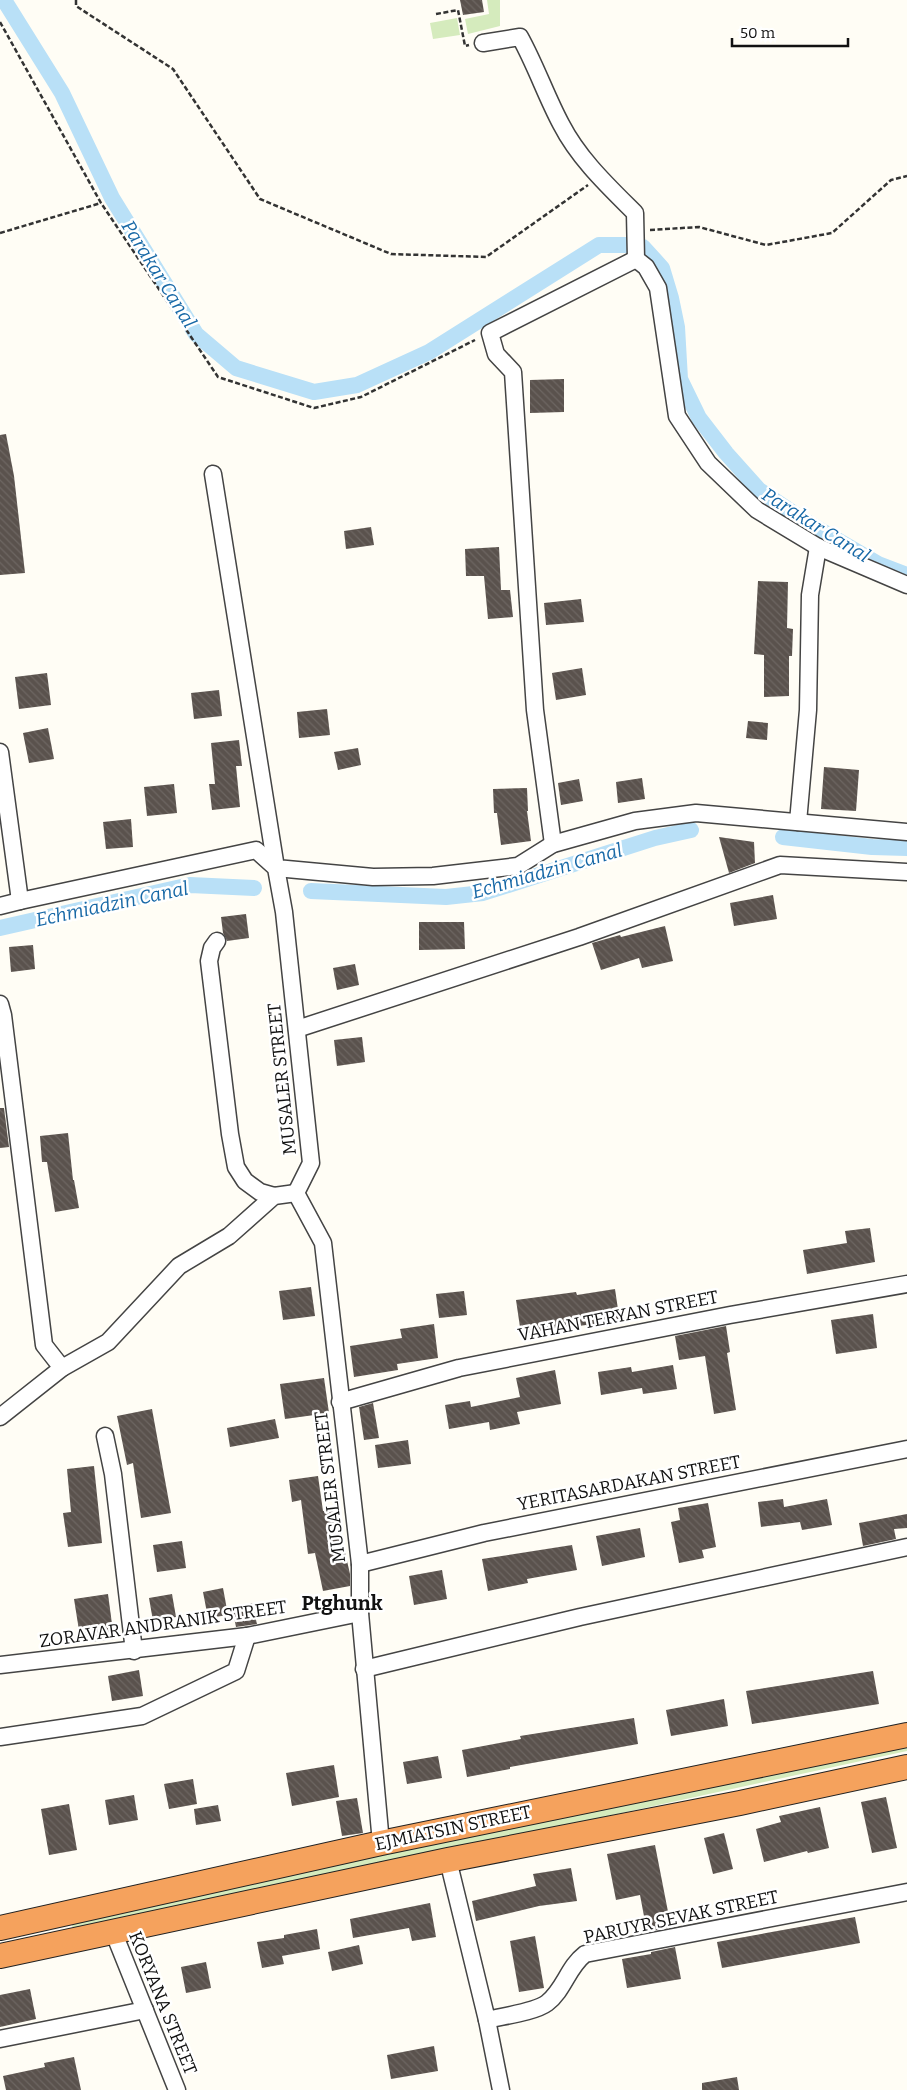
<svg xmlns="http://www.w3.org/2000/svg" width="907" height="2090" font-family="Bitter,serif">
<defs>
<pattern id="building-back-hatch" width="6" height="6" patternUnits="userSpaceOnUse" patternTransform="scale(1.25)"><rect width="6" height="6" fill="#5a524d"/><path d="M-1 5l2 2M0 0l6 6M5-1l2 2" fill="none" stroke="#6d6662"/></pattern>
</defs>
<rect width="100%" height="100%" fill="#fffdf5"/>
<!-- grass -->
<g fill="#d5ebbd">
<path d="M487,0h13v26l-32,8 -3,-15 24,-5z"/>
<path d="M457,18l3,17 -27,4 -3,-16z"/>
<path d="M907,1742v9l-833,181 -3,-10z"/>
</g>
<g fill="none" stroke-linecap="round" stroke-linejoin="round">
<!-- canal -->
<g stroke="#b9e0f7" stroke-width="16">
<path d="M4,0l58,93 50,105 84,136 40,34 78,24 43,-7 72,-33 170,-107h28"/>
<path d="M643,247l19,21 9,30 6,29 3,52 19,39 27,35 33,37 49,33 70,41 29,11"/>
<path d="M783,837l89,10 35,1"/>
<path d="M311,891l135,6 37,-4 172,-55 36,-8"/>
<path d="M0,928l190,-43 64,3"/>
</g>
</g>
<!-- building -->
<g fill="url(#building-back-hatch)">
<path d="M460,0h22l2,12 -21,3z"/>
<path d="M564,379v33l-34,1v-33z"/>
<path d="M6,434l8,42 11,97 -25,2v-140z"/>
<path d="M371,527l3,18 -28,4 -2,-18z"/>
<path d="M499,547l2,43h9l3,27 -25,2 -4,-43h-18l-1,-27z"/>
<path d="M758,581l30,1 -1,46 6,1 -1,27h-3v40l-25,1v-42l-10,-1z"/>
<path d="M581,599l3,23 -38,3 -2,-22z"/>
<path d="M582,668l4,27 -30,5 -4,-27z"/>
<path d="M47,673l4,32 -32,4 -4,-32z"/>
<path d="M219,690l3,26 -28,3 -3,-26z"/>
<path d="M327,709l3,26 -31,3 -2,-26z"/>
<path d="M748,721l20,2 -1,17 -21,-2z"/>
<path d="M48,728l6,31 -25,4 -6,-30z"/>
<path d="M239,740l3,26h-6l4,41 -28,3 -3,-26h6l-4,-41z"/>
<path d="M358,748l3,17 -23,5 -4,-18z"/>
<path d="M824,767l35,3 -3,41 -35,-2z"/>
<path d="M642,778l3,21 -27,4 -2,-21z"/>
<path d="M579,779l4,22 -22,4 -3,-22z"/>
<path d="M174,784l3,29 -30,3 -3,-29z"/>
<path d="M527,788l1,23h-1l4,30 -30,4 -4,-32h-3l-1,-24z"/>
<path d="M131,819l2,28 -27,2 -3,-27z"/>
<path d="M719,837l35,5 1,21 -26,10z"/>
<path d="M773,895l4,24 -43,7 -4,-23z"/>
<path d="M246,914l3,24 -22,3 -4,-8 -2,-16z"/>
<path d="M419,922h45l1,27 -46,1z"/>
<path d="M665,926l8,35 -31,7 -3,-10 -38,12 -9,-27 28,-8 1,2z"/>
<path d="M33,945l2,24 -24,3 -2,-25z"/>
<path d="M355,964l4,21 -22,5 -4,-22z"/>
<path d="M362,1037l3,25 -28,4 -3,-26z"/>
<path d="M0,1108h4l5,39 -9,1z"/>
<path d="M68,1133l5,47h1l5,28 -24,4 -8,-50h-5l-2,-26z"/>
<path d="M870,1228l5,34 -68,12 -4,-24 44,-7 -2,-12z"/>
<path d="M311,1287l4,29 -32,4 -4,-29z"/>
<path d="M615,1289l5,34 -34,5v-3l-65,9 -5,-34 60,-8 1,3z"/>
<path d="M464,1291l3,24 -28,3 -3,-24z"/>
<path d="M873,1314l4,34 -41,6 -5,-34z"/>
<path d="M434,1324l4,34 -41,6 1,6 -44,7 -4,-31 52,-8 -2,-9z"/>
<path d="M726,1326l4,26 -3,1 9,57 -22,4 -9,-58 -26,4 -4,-24z"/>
<path d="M673,1365l4,24 -34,5 -1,-6 -41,7 -3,-23 33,-5 1,5z"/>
<path d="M555,1370l6,34 -44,8 3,12 -30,6 -1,-8 -40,7 -4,-24 25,-4 1,6 49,-10 -4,-19z"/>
<path d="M324,1378l5,35 -44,6 -5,-35z"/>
<path d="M373,1403l6,35 -15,2 -5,-33z"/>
<path d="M152,1409l19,104 -30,5 -8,-55 -6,2 -10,-49z"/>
<path d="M275,1419l4,19 -49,9 -3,-19z"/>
<path d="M408,1440l3,24 -33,4 -3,-23z"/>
<path d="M94,1466l8,77 -34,4 -5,-34 8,-1 -4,-43z"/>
<path d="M318,1476l5,35 13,-2 6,44 3,-1 5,22v12l-27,5 -8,-38 -7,1 -7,-54 -9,2 -3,-22z"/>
<path d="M783,1499l1,8 43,-8 5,26 -30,5 -2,-8 -39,5 -3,-25z"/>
<path d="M708,1503l8,44 -14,3 2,8 -25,5 -8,-41 9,-2 -2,-12z"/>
<path d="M907,1514v14l-13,1 2,10 -33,7 -4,-23z"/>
<path d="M640,1528l5,29 -43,9 -6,-30z"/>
<path d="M182,1541l4,27 -29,4 -4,-27z"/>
<path d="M572,1545l5,25 -50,9 1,4 -40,8 -6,-32z"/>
<path d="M442,1570l5,29 -33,6 -5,-29z"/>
<path d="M223,1588l5,27 -20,3 -5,-26z"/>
<path d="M108,1594l6,45 -33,4 -7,-44z"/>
<path d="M172,1594l4,23 -23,4 -4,-23z"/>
<path d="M252,1603l5,21 -21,3 -4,-20z"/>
<path d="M139,1670l4,26 -31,5 -4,-25z"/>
<path d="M873,1671l6,33 -127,20 -6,-33z"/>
<path d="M724,1699l4,27 -57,10 -5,-26z"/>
<path d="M634,1718l4,26 -128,23v2l-43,8 -5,-27 59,-11 -1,-3z"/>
<path d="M438,1756l4,22 -35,6 -4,-22z"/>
<path d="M334,1765l5,32 -47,9 -6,-33z"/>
<path d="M193,1779l4,25 -28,5 -5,-25z"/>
<path d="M134,1795l4,25 -29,5 -4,-25z"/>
<path d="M886,1797l11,51 -25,5 -11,-51z"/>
<path d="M357,1798l6,35 -21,3 -6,-35z"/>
<path d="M69,1804l8,46 -28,5 -8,-46z"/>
<path d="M218,1805l3,16 -25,4 -2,-16z"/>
<path d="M820,1807l9,41 -21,5 -1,-2 -43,11 -8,-33 25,-7 -2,-6z"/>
<path d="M724,1833l9,36 -20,5 -9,-36z"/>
<path d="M655,1845l16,82 -24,5 -7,-37 -24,5 -9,-46z"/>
<path d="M571,1868l6,33 -38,5 -63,15 -4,-20 64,-15 -3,-12z"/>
<path d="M430,1903l6,34 -24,4 -3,-13 -56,10 -3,-19z"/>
<path d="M855,1917l5,26 -138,25 -5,-26z"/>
<path d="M317,1929l3,20 -38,7 2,8 -22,4 -5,-26 27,-4v-3z"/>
<path d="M535,1936l9,52 -25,4 -9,-51z"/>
<path d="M359,1945l4,19 -31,7 -4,-19z"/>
<path d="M675,1947l6,32 -54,9 -5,-29 29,-5v-2z"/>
<path d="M206,1962l5,26 -25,5 -5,-26z"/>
<path d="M30,1989l6,30 -36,8v-32z"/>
<path d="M434,2046l4,25 -47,8 -4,-24z"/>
<path d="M74,2057l7,33h-75l-3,-14 42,-9 -1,-4z"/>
<path d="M737,2077l2,13h-37v-7z"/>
</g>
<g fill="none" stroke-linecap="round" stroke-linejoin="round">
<defs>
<g id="minor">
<path d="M483,43l37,-6c16,29 26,59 41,87 18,35 47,62 74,89l1,46 10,8 12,21 19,128 31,47 49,47 61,37 89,38"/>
<path d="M213,474l63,394 97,9 60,-1 85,-10 35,-22 82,-23 61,-8 211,19"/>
<path d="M0,752l20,149 236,-51 20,18 8,44 27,251 -15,30 27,50 37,321v49l21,230"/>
<path d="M798,822l10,-112 2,-115 8,-48"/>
<path d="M553,844l-18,-134 -22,-338 -17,-18 -6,-21 146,-74"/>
<path d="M0,906l20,-5"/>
<path d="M217,941l-5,7 -3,13 21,173 6,33 9,14 15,11 14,4"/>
<path d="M0,1004l3,11 41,330 18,23"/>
<path d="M297,1029l282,-92 201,-72 127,7"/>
<path d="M340,1402l119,-34 271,-53 177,-31"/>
<path d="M0,1417l62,-49 46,-26 71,-76 50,-30 45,-40 22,-3"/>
<path d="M105,1436l8,38 21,177"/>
<path d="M360,1564l124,-31 423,-84"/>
<path d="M0,1665l247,-29 113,-23"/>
<path d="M364,1669l216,-52 327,-70"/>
<path d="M0,1737l142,-21 94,-45 11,-35"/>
<path d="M448,1860l39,160 14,70"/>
<path d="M113,1931l64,159"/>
<path d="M487,2020c16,-4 48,-8 60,-17 17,-13 21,-36 38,-49l322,-62"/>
<path d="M0,2039l145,-29"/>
</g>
<g id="highway">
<path d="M0,1928l381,-85 526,-108"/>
<path d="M0,1956l448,-96 292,-57 167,-36"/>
</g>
</defs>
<!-- minor casing -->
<use href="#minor" stroke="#444" stroke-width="19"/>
<!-- highway casing -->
<use href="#highway" stroke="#222" stroke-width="26"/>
<!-- path -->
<g stroke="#333" stroke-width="2.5" stroke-dasharray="5 2.5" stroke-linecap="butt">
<path d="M76,0v6l97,63 87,130 131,55 95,3 102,-72"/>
<path d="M436,14l22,-4 7,36 4,-1"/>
<path d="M0,22l101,181 117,174 96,31 47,-11 114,-57"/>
<path d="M650,230l49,-3 67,18 66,-12 59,-53 16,-4"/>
<path d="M0,233l101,-30"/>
</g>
<!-- minor -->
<use href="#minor" stroke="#fff" stroke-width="16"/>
<!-- highway -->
<use href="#highway" stroke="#f5a25d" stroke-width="24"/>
</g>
<g text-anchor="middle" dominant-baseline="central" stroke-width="5" stroke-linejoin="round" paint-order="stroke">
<!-- street labels -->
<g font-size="18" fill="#111" stroke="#fff">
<text transform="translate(282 1079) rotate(-96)">MUSALER STREET</text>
<text transform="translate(618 1316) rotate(-11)">VAHAN TERYAN STREET</text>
<text transform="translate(629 1483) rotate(-11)">YERITASARDAKAN STREET</text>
<text transform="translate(330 1487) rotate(-97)">MUSALER STREET</text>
<text transform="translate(163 1624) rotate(-8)">ZORAVAR ANDRANIK STREET</text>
<text transform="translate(453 1828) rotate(-12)">EJMIATSIN STREET</text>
<text transform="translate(681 1917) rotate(-12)">PARUYR SEVAK STREET</text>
<text transform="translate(163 2003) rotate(68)">KORYANA STREET</text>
</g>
<!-- water labels -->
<g font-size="19" font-style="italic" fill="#1768a6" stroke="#fff">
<text transform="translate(159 274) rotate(58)">Parakar Canal</text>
<text transform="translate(816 525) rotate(32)">Parakar Canal</text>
<text transform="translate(547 871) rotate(-16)">Echmiadzin Canal</text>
<text transform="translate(112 904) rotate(-12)">Echmiadzin Canal</text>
</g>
<!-- quarter labels -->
<g font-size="20" font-weight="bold" fill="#111" stroke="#fff">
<text x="342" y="1603">Ptghunk</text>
</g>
</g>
<!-- scale -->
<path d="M732 38v8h116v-8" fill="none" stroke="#111111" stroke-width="2.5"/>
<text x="740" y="38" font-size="15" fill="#111111" stroke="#ffffff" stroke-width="4" paint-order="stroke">50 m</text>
</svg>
